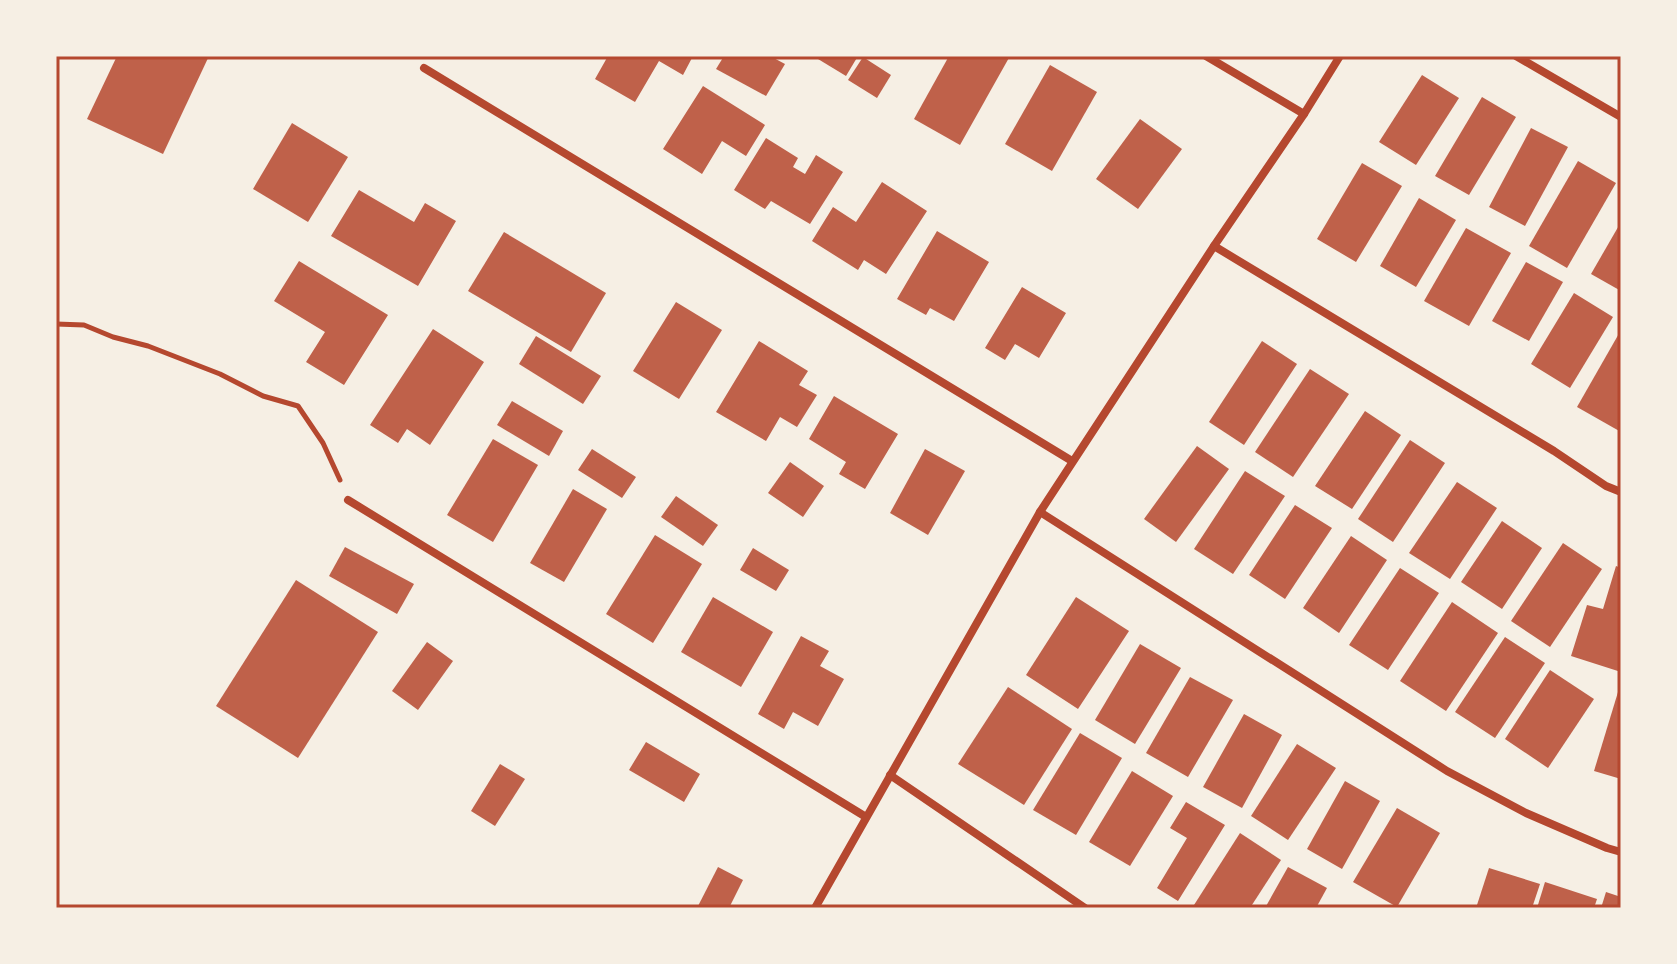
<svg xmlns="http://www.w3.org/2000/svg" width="1677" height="964" font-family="Overpass,sans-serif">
<rect width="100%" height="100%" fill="#f6efe4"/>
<!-- building -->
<g fill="#bf614a">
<path d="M117,56h92l-46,98 -76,-35z"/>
<path d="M608,56h85l-10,19 -24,-14 -24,41 -40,-23z"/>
<path d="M724,56h46l15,8 -19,32 -50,-27z"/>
<path d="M820,56h38l-12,20 -28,-17z"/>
<path d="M949,56h61l-50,89 -46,-26z"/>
<path d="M863,57l28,18 -14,23 -29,-18z"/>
<path d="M1050,65l47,27 -45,79 -47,-27z"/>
<path d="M1422,75l37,23 -43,67 -37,-23z"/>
<path d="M703,86l62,39 -19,31 -24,-15 -20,33 -39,-25z"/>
<path d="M1482,97l34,20 -47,78 -34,-19z"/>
<path d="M1140,119l42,30 -44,60 -42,-30z"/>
<path d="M292,123l56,34 -40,65 -55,-33z"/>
<path d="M1531,128l37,19 -43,79 -36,-19z"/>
<path d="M766,138l32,20 -5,9 12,7 11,-19 27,17 -33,52 -39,-23 -6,8 -31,-19z"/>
<path d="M1578,161l38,22 -49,85 -38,-22z"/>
<path d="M1362,163l40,23 -46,76 -39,-23z"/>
<path d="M882,182l45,29 -41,63 -22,-14 -6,10 -46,-29 21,-34 23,15z"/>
<path d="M359,190l55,32 11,-19 31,18 -38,65 -87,-50z"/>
<path d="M1419,198l37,22 -40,67 -36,-21z"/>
<path d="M1621,222v69l-30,-17z"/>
<path d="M1466,228l45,25 -42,73 -45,-25z"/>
<path d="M937,231l52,31 -35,59 -24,-13 -4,7 -29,-16z"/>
<path d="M504,232l102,61 -35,59 -103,-61z"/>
<path d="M299,261l89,54 -44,70 -38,-23 19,-30 -51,-31z"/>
<path d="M1526,262l37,20 -34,59 -37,-20z"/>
<path d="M1022,287l44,26 -27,45 -24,-14 -10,16 -20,-12z"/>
<path d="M1574,293l39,24 -43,71 -39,-24z"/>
<path d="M676,302l46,28 -43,69 -46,-28z"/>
<path d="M433,329l51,33 -54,83 -23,-16 -9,14 -28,-18z"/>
<path d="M1621,330v102l-44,-25z"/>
<path d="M536,336l65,40 -18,28 -64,-40z"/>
<path d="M759,341l49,30 -9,14 18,10 -20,32 -17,-10 -14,24 -50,-29z"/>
<path d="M1262,341l35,23 -53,81 -35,-23z"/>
<path d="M1310,369l39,25 -56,83 -38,-25z"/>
<path d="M834,396l64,38 -33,55 -26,-15 7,-12 -37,-23z"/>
<path d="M512,401l51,30 -14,25 -52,-31z"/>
<path d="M1365,411l36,24 -49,74 -37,-23z"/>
<path d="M493,439l45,26 -45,77 -46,-27z"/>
<path d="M1410,440l35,23 -52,79 -35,-23z"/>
<path d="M1197,446l32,23 -53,73 -32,-23z"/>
<path d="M592,449l44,28 -14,21 -44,-28z"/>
<path d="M925,449l40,22 -37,64 -38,-22z"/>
<path d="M790,462l34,24 -21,31 -35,-24z"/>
<path d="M1245,471l40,25 -52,78 -39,-25z"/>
<path d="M1457,482l40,26 -47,71 -41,-26z"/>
<path d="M573,489l34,20 -43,73 -34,-19z"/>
<path d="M676,496l42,29 -15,21 -42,-29z"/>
<path d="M1295,505l37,23 -47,71 -36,-24z"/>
<path d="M1502,521l40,27 -40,61 -41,-27z"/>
<path d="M655,535l47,29 -49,79 -47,-29z"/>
<path d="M1351,536l36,24 -48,73 -36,-25z"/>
<path d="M1563,543l39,26 -52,78 -39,-26z"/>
<path d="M345,547l69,37 -17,30 -68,-38z"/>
<path d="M753,548l36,22 -13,21 -36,-21z"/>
<path d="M1616,566l5,2v104l-50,-16 16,-51 16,4z"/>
<path d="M1400,568l39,25 -51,77 -39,-25z"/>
<path d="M296,580l82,52 -80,126 -82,-52z"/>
<path d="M713,597l60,35 -32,55 -60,-35z"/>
<path d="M1076,597l53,34 -51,78 -52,-34z"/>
<path d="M1452,602l46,31 -52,78 -46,-30z"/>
<path d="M801,636l28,15 -9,15 24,13 -26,47 -25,-14 -9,17 -26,-15z"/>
<path d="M1505,637l40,26 -50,75 -40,-26z"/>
<path d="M427,642l26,19 -35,49 -26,-19z"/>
<path d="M1140,644l41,24 -46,76 -40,-24z"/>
<path d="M1550,670l44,29 -46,69 -43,-29z"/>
<path d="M1190,677l43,23 -45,77 -42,-24z"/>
<path d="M1008,687l64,42 -48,76 -66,-41z"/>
<path d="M1618,692l3,1v86l-27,-8z"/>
<path d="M1244,714l38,21 -40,73 -39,-21z"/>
<path d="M1080,733l42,25 -46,77 -43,-25z"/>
<path d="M646,742l54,32 -16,28 -55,-32z"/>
<path d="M1297,744l39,24 -48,72 -37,-24z"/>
<path d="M500,764l25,15 -30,47 -24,-15z"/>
<path d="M1132,771l41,25 -43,70 -41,-24z"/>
<path d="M1345,781l35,20 -38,68 -35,-20z"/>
<path d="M1186,802l39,23 -47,76 -21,-13 30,-50 -17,-10z"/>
<path d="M1397,808l43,25 -43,74 -44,-25z"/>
<path d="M1240,833l41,27 -31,48h-51l-5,-3z"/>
<path d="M718,867l25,13 -14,28h-32z"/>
<path d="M1288,867l39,21 -11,20h-51z"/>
<path d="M1489,868l51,16 -8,24h-56z"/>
<path d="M1545,882l52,17 -3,9h-57z"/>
<path d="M1606,892l15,5v11h-20z"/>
</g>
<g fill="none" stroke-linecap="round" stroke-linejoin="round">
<!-- path -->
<path stroke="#b5482f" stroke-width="5" d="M56,324l28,1 29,12 35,9 72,28 43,22 35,10 25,37 17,37"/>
<!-- minor -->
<g stroke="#b5482f" stroke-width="8">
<path d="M1206,56l98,58"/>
<path d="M1516,56l105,61"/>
<path d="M424,68l648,393"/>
<path d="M1214,246l340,205 52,35 15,6"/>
<path d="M348,500l518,317"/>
<path d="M1040,512l407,259 79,42 81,35 14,4"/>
<path d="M890,775l195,133"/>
<path d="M815,908l225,-396 174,-266 90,-132 36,-58"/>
</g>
</g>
<!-- border -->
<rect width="1677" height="964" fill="none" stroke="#f6efe4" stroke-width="116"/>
<rect x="58" y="58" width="1561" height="848" fill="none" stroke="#b5482f" stroke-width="3"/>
</svg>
